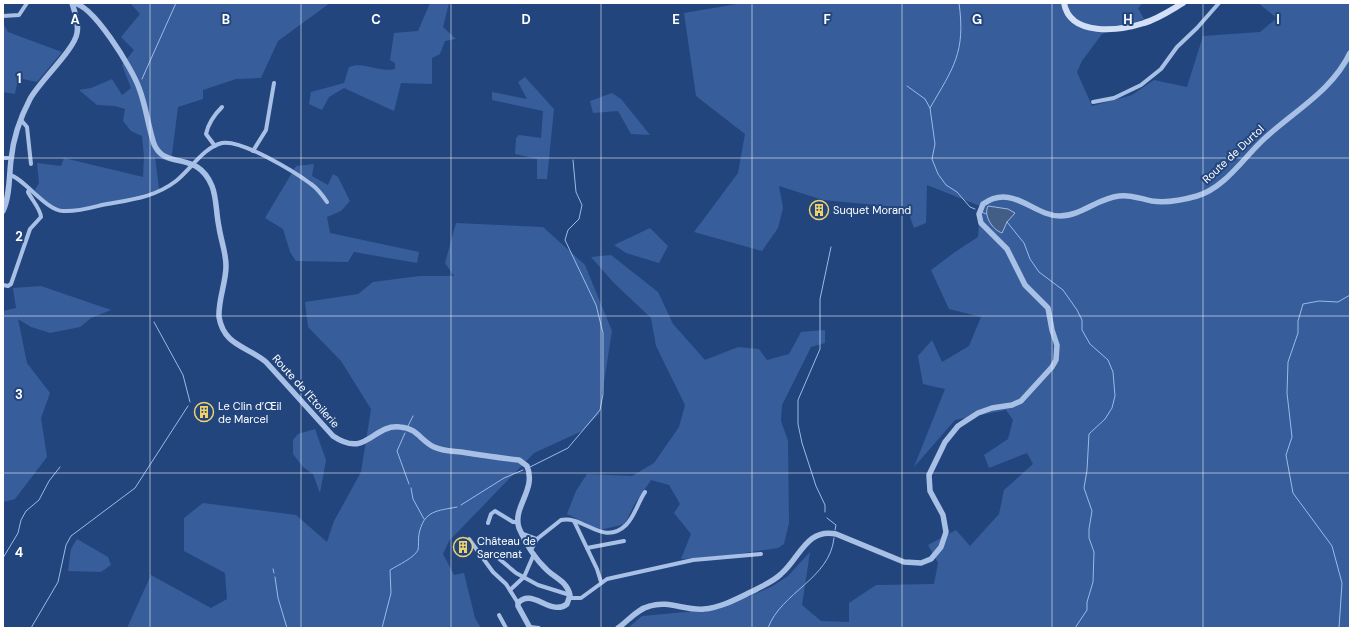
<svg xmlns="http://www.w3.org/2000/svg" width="1353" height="631" font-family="'DM Sans',sans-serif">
<rect width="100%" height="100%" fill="#23457d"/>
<!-- green -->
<g fill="#375e9b">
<path d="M130,3h200l-52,38 -17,37 -25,1 -33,11v9l-25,8 -7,55 -16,-5 4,32c-18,7 -82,25 -100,20 -7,-2 -20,-13 -24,-19l4,-7 -2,-20 24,3 3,-8 79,19 1,-20 -2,-21 -11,-5 -8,-10 2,-12 -10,-3 -18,-1 -18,-15 12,-2 21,-9 10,16 9,-7 -9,-23 12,-15 -13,-13 19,-23z"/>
<path d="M430,3h19l-6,24 13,12 -11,2 -5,13 -8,4v26l-31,-1 -7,28 -50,-23 -15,9 -7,13 -13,-6 2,-12 33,-9 5,-16c16,-6 28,6 46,2v-6l-5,-3 4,-27 24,-2z"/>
<path d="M743,3h400l-5,5 6,11 -42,15 -20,27 -5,11 15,34 40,-11 22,-15 33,7 16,-51 57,-4 17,-14 -19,-15h92v625h-722l14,-12 77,-7 52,-22 17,-11 22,-24 -8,53 19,16 28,1v-19l27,-18 58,-1 4,-21 -10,-18 28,-15 14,16 29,-32 5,-24 29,-26 -6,-11 -38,15 -5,-13 24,-16 5,-19 -7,-10 -51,10 -41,47 31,-78 -22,-5 -5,-28 14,-16 10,22 27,-16 12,-29 -32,-8 -18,-39 24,-18 23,-15 2,-31 -53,-21 -1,38 -12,5 -7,-20 -84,-8 -44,-14 4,22 -5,20 -16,23 -68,-19 44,-59 7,-39 -49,-38 -12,-83z"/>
<path d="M3,23l5,9 54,20 -25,30 -19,-4 -3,16 -12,-2z"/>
<path d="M525,77l29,32 -7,70h-10v-20l-22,-5 1,-16 3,-3 22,3 2,-27 -51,-11v-8l35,7 -9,-17z"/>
<path d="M612,93l9,6 29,36 -19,-1 -13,-23 -25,2 -3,-12z"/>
<path d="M314,164l-2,12 16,9 5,-11 5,3 12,24 -9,10 -14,6 3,16 89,19 -2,11 -63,-11 -6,10 -52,-1 -6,-9 -7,-23 -18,-11 31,-52z"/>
<path d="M456,223l87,4 42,38 27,66 -13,83 -17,17 -48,22 -85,88 -6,13 11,21 10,-2 11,45 6,10h-354l24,-53 60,33 16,-9 -2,-26 -41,-22v-33l19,-15 93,12 31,27 7,-21 27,-49 10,-63 -30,-48 -33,-34 -3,-25 53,-8 15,-12 47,-6h34l-9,-13z"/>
<path d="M650,228l18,18 -9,17 -33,-10 -12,-8z"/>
<path d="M611,255l47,37 15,32 32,36 33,-13 21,2 8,11 22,-6 12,-22 24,-2v13l-14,4 -29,58 -1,16 7,20 1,82 -5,21 -6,4 -60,9 -37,2 10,-25 -17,-21 6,-9 -11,-19 -18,-5 -17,25 -9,19 -25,6 -33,-16 9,-23 11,-17 45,2 22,-13 25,-36 6,-22 -29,-59 -5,-28 -37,-35 -23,-26z"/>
<path d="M41,286l70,24 -20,8 -11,9 -30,6 -19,-6 -13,-8 9,44 23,30 -9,25 6,39 -32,42 -12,3v-191l13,-3 -3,-20z"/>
<path d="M315,429l11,31 -6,33 -7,-19 -10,-7 -10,-13v-14l5,-6z"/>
<path d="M77,539l31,18 3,8 -10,7 -33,-1 3,-22z"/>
</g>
<!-- water -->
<path fill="#435d86" stroke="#9cbae7" d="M988,206l20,3 7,4 -8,9 -5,11c-9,-3 -19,-17 -14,-27z"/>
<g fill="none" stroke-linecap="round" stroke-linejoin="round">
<!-- stream -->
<g stroke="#9cbae7" stroke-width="1">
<path d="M959,3c7,50 -6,65 -29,105l5,36 -3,15 6,15 8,11 11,7 13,15 5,2"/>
<path d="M142,79l34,-76"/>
<path d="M907,86l18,13 5,9"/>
<path d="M982,212l4,2"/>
<path d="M1007,222l17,21 6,16 9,13 24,18 14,20 5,10v10l8,14 18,16 5,12 2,24 -3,12 -7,11 -16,15 -2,36 -3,18 8,23 -3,18v9l5,14 -1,30 -6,20v8l-12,18"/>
<path d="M154,322l29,53 7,27"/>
<path d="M408,426l5,-10"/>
<path d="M405,433l-8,18 12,33"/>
<path d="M530,467l38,-19 32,-38 3,-16v-61l-7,-28 -31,-65 3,-10 11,-11 3,-14 -6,-13 -3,-32"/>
<path d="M411,488l2,11 11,20"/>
<path d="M461,505l43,-27 19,-8"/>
<path d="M825,512v-7l-9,-19 -14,-43 -4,-19v-24l22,-51v-50l11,-52"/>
<path d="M827,518l9,7 -1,5"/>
<path d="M3,558l15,-25 3,-13 5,-9 13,-11 10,-19 11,-14"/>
<path d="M273,569l1,4"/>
<path d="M275,577l3,21 9,30"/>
<path d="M31,628l27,-46 8,-37 5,-9 64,-48 53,-82"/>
<path d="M382,628l9,-35 -1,-23c8,-5 24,-12 28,-20 1,-4 0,-11 1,-16 5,-24 18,-23 38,-27"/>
<path d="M768,628c13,-36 62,-49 66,-90"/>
<path d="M1339,628l3,-45 -10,-37 -39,-53 -7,-38 6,-18 -5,-44 1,-31 10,-29v-12l5,-17 16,-3 19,1 12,-7"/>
</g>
<!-- minor -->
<g stroke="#a8c0e6" stroke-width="4">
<path d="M3,16l16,-1 8,-12"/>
<path d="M1093,102l21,-4 27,-13 20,-16 16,-22 20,-19 22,-25"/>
<path d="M21,120l6,7 4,37"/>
<path d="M215,146l-9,-12c2,-10 9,-20 16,-27"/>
<path d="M253,151l13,-21 8,-47"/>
<path d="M3,158h8"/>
<path d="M9,175c13,1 37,36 54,36 13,1 27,-3 39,-6 26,-5 52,-7 74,-24 14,-11 28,-34 46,-38 19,-4 73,29 89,41 6,4 12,12 16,18"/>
<path d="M3,285l5,1 3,-2 19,-55 11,-12c0,-7 -9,-17 -13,-25l1,-2"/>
<path d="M574,521l23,48 4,13"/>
<path d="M488,523l3,-9 4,-3 18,11h5"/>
<path d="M521,533l16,6"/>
<path d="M469,539l24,33 13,12 12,19"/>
<path d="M587,548l37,-7"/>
<path d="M531,550l6,-11 24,-19c23,-5 42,27 65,5 9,-9 12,-23 19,-33"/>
<path d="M483,557l8,-2 6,2 19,16 22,12 32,10"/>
<path d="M510,590l14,-13 10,-23"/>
<path d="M570,598h11l26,-19 86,-19 68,-6"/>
<path d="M499,615l7,13"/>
<path d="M530,627l9,1"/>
</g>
<!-- tertiary -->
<g stroke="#a8c0e6" stroke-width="5.5">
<path d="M3,211c7,-15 6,-35 8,-51 2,-21 9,-42 19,-61 9,-17 45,-50 47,-66 2,-10 -2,-20 -5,-30 20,-1 61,67 67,85 7,18 9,38 15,56 11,27 43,5 58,42 5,13 4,28 7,41 2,14 7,25 7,39 0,17 -8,34 -7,51 5,29 28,29 47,45l67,74c34,23 39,-12 67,-9 17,1 21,14 34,20 8,4 18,4 27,5 19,3 39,6 58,8l8,6c10,24 -15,41 -8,62 6,15 17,32 29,43 9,8 19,11 22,24l-3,9c-16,13 -35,-17 -49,-1v3l12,22"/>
<path d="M618,628c10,-7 19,-19 32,-22 18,-6 36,5 54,3 17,-1 36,-12 51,-19 9,-5 19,-9 26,-16 19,-16 25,-46 55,-40l68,28 17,1 10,-4 10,-12 5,-15 -3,-17 -13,-24 -1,-16 16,-33 13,-16 20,-13 14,-5 20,-3 9,-4 31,-34 4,-7 1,-15 -5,-15 -4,-22 -23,-23 -18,-36 -26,-26 -2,-9 4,-10c30,-21 50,12 77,12 21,0 38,-18 59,-20 11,-2 22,3 33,5 13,2 31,-1 45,-5 28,-8 47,-39 68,-58 29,-27 67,-47 85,-85"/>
</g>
<!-- secondary -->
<path stroke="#d2dff5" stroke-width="6" d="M1064,3c6,34 55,28 80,20 14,-4 27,-13 39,-20"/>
</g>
<!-- grid -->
<path fill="none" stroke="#fff" stroke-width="1" stroke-opacity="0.55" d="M150,3v625M301,3v625M451,3v625M601,3v625M752,3v625M902,3v625M1052,3v625M1203,3v625M3,158h1347M3,316h1347M3,473h1347"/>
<!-- icons -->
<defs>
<symbol id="building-ring" viewBox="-11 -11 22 22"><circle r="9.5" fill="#23457d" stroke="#f0d26b" stroke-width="1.5"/><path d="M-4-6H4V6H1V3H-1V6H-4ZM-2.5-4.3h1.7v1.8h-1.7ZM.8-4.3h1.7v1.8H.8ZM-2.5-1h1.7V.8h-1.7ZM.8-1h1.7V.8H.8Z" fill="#f0d26b"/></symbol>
</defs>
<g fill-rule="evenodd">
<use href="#building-ring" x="808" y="199" width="22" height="22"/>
<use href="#building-ring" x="193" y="401" width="22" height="22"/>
<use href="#building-ring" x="452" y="536" width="22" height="22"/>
</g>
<g text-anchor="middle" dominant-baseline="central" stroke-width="4" stroke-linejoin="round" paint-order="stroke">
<!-- street labels -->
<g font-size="11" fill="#fff" stroke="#23457d">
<text transform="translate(1233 154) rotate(-43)">Route de Durtol</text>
<text transform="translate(306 391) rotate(48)">Route de l'Etoilerie</text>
</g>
<!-- poi labels -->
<g font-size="11" fill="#fff" stroke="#23457d" text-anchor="start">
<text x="833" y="210">Suquet Morand</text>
<text x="218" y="406">Le Clin d’Œil<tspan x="218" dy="13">de Marcel</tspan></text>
<text x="477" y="541">Château de<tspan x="477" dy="13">Sarcenat</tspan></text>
</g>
</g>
<g font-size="13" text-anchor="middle" font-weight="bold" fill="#fff" stroke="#23457d" stroke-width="4" stroke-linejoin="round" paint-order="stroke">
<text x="75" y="24">A</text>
<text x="226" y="24">B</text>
<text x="376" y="24">C</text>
<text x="526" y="24">D</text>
<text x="676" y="24">E</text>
<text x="827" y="24">F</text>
<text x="977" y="24">G</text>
<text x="1128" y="24">H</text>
<text x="1278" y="24">I</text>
<text x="19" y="83">1</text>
<text x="19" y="241">2</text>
<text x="19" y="399">3</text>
<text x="19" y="557">4</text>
</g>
<!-- border -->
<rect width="1353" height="631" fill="none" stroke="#ffffff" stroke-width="8"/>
</svg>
